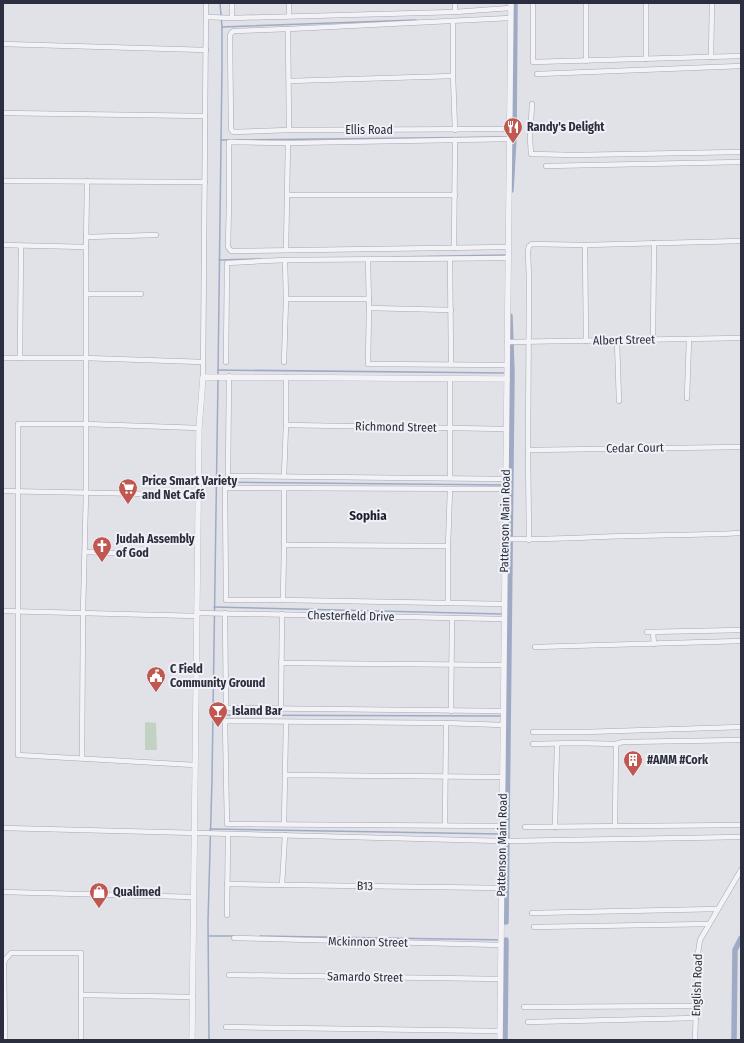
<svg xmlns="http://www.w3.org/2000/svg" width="744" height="1043" font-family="'Fira Sans Condensed',sans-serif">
<rect width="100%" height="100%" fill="#e0e2e8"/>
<!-- green -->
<path fill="#c3d1c2" d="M145,722l11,1 1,27h-12z"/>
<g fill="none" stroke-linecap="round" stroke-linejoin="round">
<!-- stream -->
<g stroke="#9faac4" stroke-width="1.5">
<path d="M222,27l194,-7"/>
<path d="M221,140h8"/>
<path d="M235,140l272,-3"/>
<path d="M393,257l114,-2"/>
<path d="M219,260l42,-1"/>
<path d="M218,370l288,3"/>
<path d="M218,375l4,-309v-39l-2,-24"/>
<path d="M216,482l288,3"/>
<path d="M214,607l288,7"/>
<path d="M213,715l295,1"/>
<path d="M210,829l290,5"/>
<path d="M208,936h26"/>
<path d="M260,936l246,4"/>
<path d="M209,1040l-1,-119 4,-142 6,-400"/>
</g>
<!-- canal -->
<g stroke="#9faac4" stroke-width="5.5">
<path d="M511,190l3,-53 1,-134"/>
<path d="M506,922l6,-549 -2,-57"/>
<path d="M505,1040l1,-100"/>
<path d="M734,1040l1,-90 6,-12"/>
</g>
<defs>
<g id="minor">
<path d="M289,3v13"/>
<path d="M533,3v59l208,-6"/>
<path d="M455,12v-9"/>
<path d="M206,17l26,1 223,-6 56,-4"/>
<path d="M232,18v-15"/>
<path d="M453,21v55l2,54"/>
<path d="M288,29l1,101"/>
<path d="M3,44l203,6"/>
<path d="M711,57l1,-54"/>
<path d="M646,59v-56"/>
<path d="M586,61v-58"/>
<path d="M537,74l204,-8"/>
<path d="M289,81l164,-5"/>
<path d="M532,104l-2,34 1,16 44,1 166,-3"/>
<path d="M3,113l202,3"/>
<path d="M509,129l-220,1 -56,2 -2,-3 -1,-94 2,-3 2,-1 54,-2 223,-11"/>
<path d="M546,166l195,-4"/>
<path d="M3,181l202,1"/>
<path d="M287,195h168"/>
<path d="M86,237l70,-2"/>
<path d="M3,245l83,2"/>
<path d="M585,245l1,96"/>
<path d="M508,247l-277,4 -3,-4 1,-44v-61l59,1 221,-4"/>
<path d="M454,248l1,-108"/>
<path d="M286,250l2,-107"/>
<path d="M450,259l1,105"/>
<path d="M368,260l1,48 -1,56 139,1"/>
<path d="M86,294h55"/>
<path d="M286,299h83"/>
<path d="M369,308l82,2"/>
<path d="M653,340l1,-97"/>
<path d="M617,341l2,60"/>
<path d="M507,342l234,-4"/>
<path d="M3,358h82l118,4"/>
<path d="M20,358l1,-112"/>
<path d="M226,362l1,-99 58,-3 223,-2"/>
<path d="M284,362l2,-63 -1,-39"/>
<path d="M229,376l-1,100 278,3"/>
<path d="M203,377l3,-374"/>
<path d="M687,398l2,-59"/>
<path d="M286,425l220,4"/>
<path d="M528,450l213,-3"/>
<path d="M284,476l2,-51v-48"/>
<path d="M450,477v-98"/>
<path d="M3,491l195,4"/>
<path d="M505,539c41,1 81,-2 122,-3 38,-1 76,-1 114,-3"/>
<path d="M529,540l-1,-90 1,-170 -1,-29 1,-5 3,-2 53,1 156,-4"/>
<path d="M284,545l164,1"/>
<path d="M85,552l55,2"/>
<path d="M283,600l1,-55v-56"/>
<path d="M448,603v-57l2,-57"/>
<path d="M505,604l-222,-4h-57l-1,-112 281,1"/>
<path d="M3,611l194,5"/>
<path d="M197,613l307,6"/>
<path d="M225,613l1,95 278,3"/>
<path d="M647,632l94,-2"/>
<path d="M653,632l1,12"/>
<path d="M535,647l206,-6"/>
<path d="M281,663l223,2"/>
<path d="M281,709l1,-95"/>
<path d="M451,711l1,-93"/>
<path d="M533,732h52l156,-5"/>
<path d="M533,744l43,-1 40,1 7,-2 118,-2"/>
<path d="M82,758l1,-146 3,-119v-246l1,-66"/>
<path d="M195,765l-177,-10v-331h68l113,4"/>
<path d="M285,775l1,-53"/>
<path d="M284,824l1,-49 218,2"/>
<path d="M445,825l1,-102"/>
<path d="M502,826l-275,-2 -2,-103 221,2 57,2"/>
<path d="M615,826l1,-82"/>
<path d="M525,827l216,-2"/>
<path d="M555,827l2,-83"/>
<path d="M3,828l499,13 239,-4"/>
<path d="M227,884l275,4"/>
<path d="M282,885l3,-50"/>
<path d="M3,892l190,5"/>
<path d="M532,913l185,-4"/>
<path d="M227,915l1,-81"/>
<path d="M534,927l175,-3"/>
<path d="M234,938l267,7"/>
<path d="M229,975l272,4"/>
<path d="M81,995l112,2"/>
<path d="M524,1007l172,-1"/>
<path d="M528,1022l168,-4"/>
<path d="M226,1027l274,4"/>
<path d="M5,1040l-1,-76 1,-4 6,-7h70v87"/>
<path d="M695,1040l3,-87 2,-13 41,-70"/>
</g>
<g id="tertiary">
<path d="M192,1040l7,-612 4,-51 304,2"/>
<path d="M500,1040l11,-1037"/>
</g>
</defs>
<!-- minor casing -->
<use href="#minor" stroke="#a6a8b2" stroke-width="5.5"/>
<!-- tertiary casing -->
<use href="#tertiary" stroke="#a6a8b2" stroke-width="6"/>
<!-- minor -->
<use href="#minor" stroke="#f3f3f7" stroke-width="4.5"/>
<!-- tertiary -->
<use href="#tertiary" stroke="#f3f3f7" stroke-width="5.5"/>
</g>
<!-- icons -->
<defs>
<symbol id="restaurant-pin" viewBox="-11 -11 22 30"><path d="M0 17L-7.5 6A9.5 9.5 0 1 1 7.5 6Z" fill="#c15751" stroke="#f0f1f6"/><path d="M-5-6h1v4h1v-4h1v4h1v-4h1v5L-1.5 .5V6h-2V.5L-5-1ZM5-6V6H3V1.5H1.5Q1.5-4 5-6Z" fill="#fff"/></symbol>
<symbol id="supermarket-pin" viewBox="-11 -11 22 30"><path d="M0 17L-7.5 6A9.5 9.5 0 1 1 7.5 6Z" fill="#c15751" stroke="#f0f1f6"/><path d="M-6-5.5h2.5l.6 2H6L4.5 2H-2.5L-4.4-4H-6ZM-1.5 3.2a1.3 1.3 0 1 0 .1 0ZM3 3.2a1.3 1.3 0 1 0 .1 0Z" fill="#fff"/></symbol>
<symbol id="church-pin" viewBox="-11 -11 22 30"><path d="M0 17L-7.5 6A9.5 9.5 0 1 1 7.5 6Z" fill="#c15751" stroke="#f0f1f6"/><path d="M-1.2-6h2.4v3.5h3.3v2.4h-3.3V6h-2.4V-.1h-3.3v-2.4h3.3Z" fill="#fff"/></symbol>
<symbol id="civic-pin" viewBox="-11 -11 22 30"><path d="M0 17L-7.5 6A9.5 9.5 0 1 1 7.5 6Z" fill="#c15751" stroke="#f0f1f6"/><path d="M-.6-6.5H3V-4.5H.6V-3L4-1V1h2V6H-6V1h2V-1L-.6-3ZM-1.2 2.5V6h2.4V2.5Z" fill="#fff"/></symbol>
<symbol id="bar-pin" viewBox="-11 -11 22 30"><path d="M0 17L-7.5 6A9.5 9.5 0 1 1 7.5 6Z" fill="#c15751" stroke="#f0f1f6"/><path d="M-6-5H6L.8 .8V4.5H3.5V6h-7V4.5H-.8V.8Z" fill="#fff"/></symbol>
<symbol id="building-pin" viewBox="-11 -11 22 30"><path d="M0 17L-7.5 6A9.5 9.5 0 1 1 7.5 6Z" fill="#c15751" stroke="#f0f1f6"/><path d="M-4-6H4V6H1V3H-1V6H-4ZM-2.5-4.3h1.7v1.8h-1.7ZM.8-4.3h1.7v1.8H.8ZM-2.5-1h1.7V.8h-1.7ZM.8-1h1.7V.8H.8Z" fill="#fff"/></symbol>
<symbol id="shop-pin" viewBox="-11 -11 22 30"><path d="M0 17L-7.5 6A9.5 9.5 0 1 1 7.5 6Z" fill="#c15751" stroke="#f0f1f6"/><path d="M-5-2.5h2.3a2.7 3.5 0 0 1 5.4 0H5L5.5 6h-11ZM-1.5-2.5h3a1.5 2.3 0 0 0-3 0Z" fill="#fff"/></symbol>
</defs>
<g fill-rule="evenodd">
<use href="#restaurant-pin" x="502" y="116" width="22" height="30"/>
<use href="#supermarket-pin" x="117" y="477" width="22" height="30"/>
<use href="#church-pin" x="91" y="535" width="22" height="30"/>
<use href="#civic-pin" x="145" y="665" width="22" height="30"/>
<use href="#bar-pin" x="207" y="700" width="22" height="30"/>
<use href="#building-pin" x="622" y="749" width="22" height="30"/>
<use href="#shop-pin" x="88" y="881" width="22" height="30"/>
</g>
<g text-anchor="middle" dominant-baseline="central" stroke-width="4" stroke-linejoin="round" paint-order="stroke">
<!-- poi labels -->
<g font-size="12" font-weight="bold" fill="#2b2e3e" stroke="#f0f1f6" text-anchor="start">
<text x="527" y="127">Randy's Delight</text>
<text x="142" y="481">Price Smart Variety<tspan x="142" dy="14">and Net Café</tspan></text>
<text x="116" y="539">Judah Assembly<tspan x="116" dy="14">of God</tspan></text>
<text x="170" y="669">C Field<tspan x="170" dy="14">Community Ground</tspan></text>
<text x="232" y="711">Island Bar</text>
<text x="647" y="760">#AMM #Cork</text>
<text x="113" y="892">Qualimed</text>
</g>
<!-- street labels -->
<g font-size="12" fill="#2b2e3e" stroke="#f0f1f6">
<text x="369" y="130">Ellis Road</text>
<text transform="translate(624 340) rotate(-1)">Albert Street</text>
<text transform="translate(396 427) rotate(1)">Richmond Street</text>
<text transform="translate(635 448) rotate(-1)">Cedar Court</text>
<text transform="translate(505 521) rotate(-89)">Pattenson Main Road</text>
<text transform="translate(351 616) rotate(1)">Chesterfield Drive</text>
<text transform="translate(502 845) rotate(-89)">Pattenson Main Road</text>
<text transform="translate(365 886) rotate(1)">B13</text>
<text transform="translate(368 942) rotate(1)">Mckinnon Street</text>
<text transform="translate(365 977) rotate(1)">Samardo Street</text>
<text transform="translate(697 985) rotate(-88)">English Road</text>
</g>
<!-- neighbourhood labels -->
<g font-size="13" font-weight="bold" fill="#1d1f2f" stroke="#f0f1f6">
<text x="368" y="515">Sophia</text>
</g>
</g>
<!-- border -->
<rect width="744" height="1043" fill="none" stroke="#2b2e3e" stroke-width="8"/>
</svg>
